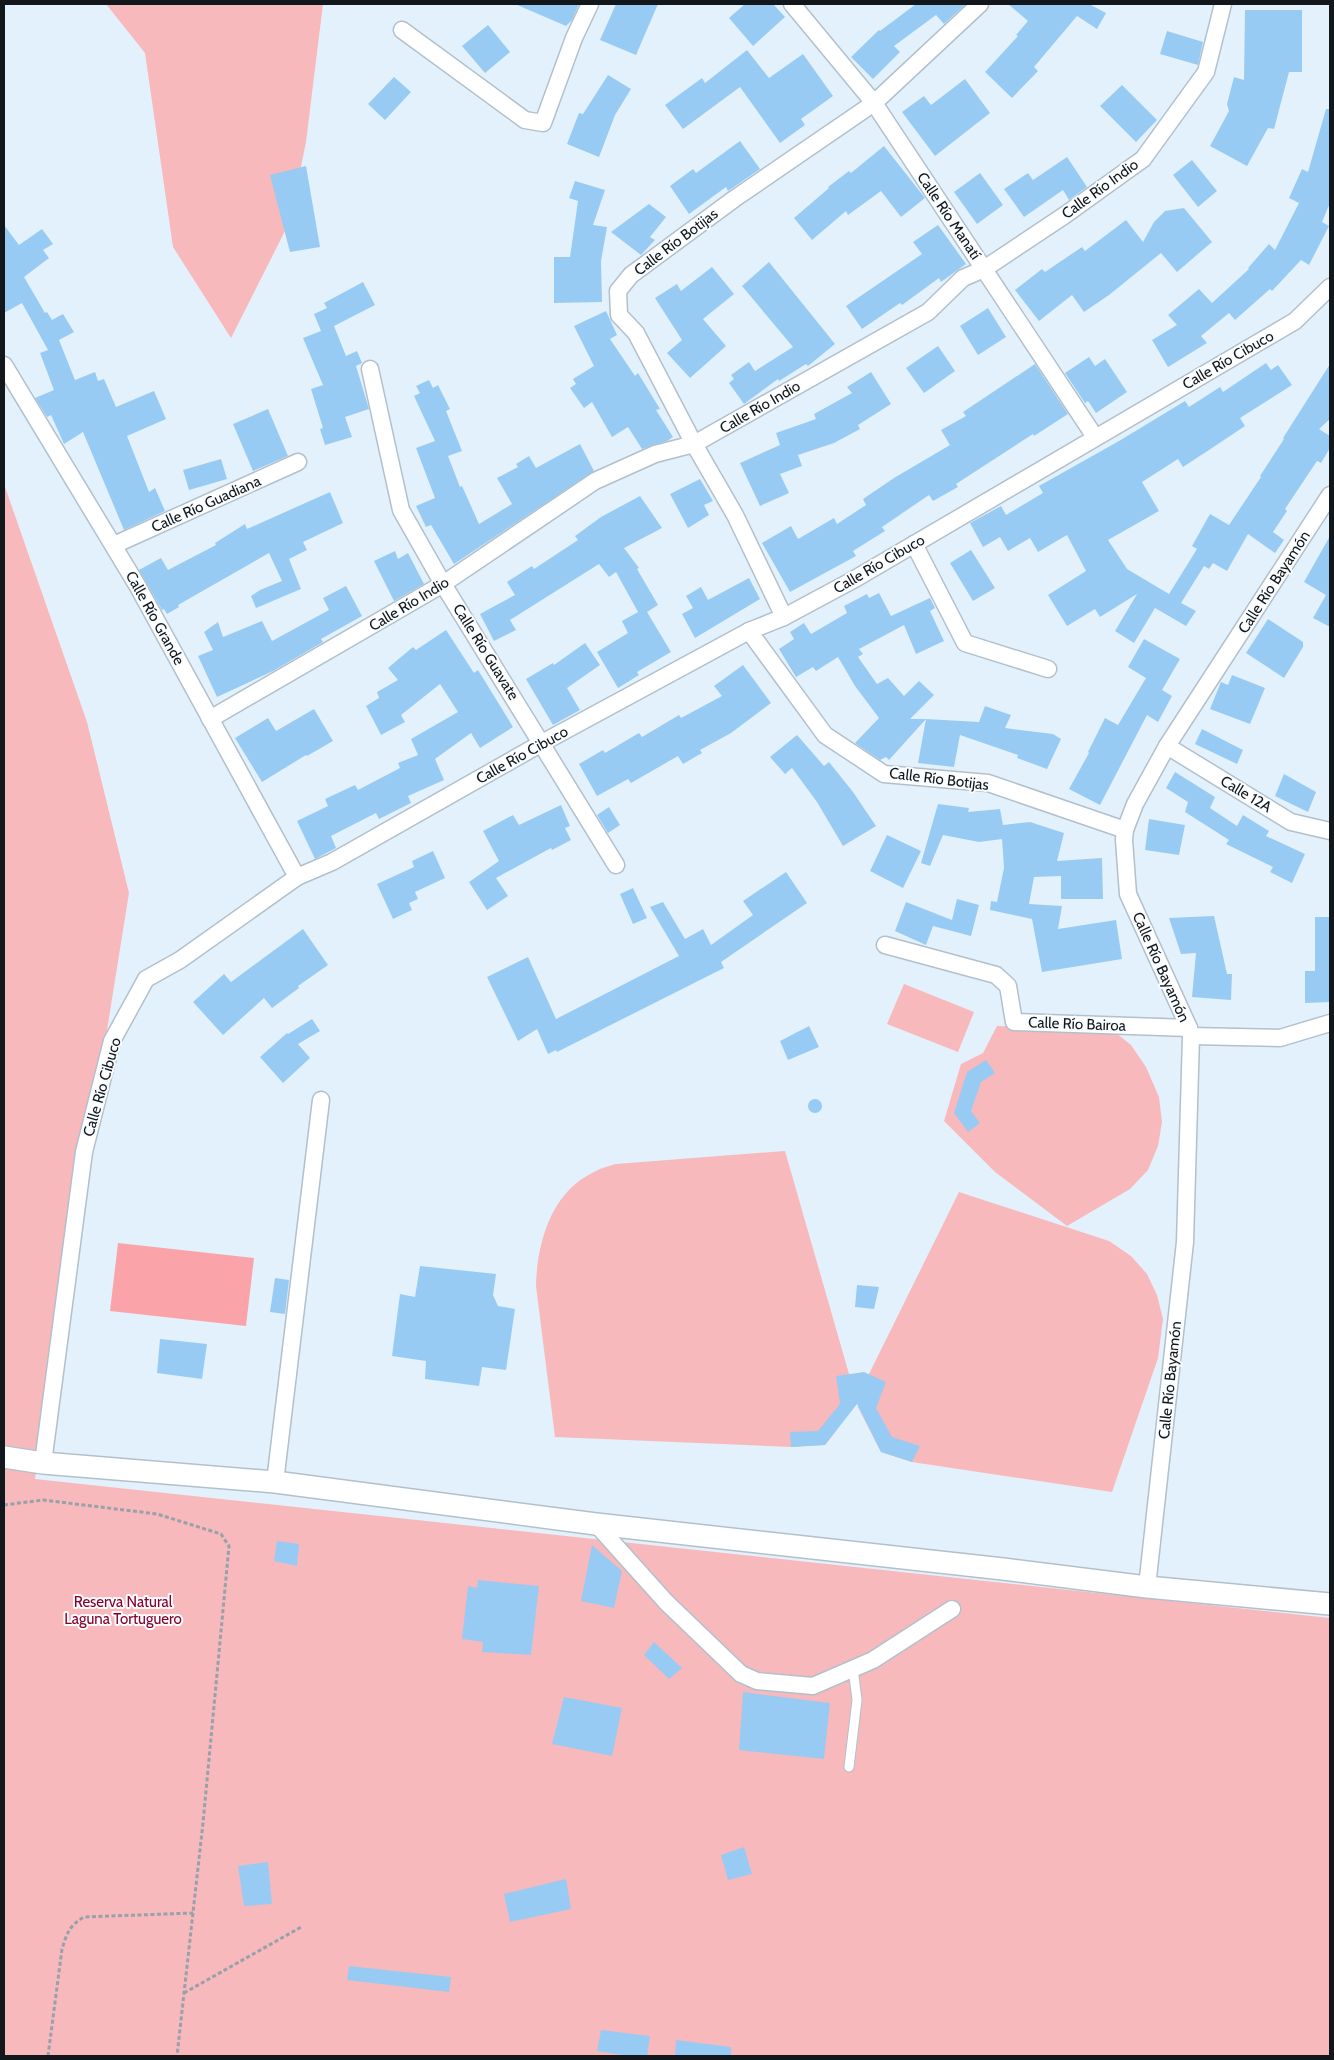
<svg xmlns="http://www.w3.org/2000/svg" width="1334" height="2060" font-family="Cabin,sans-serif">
<rect width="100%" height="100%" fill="#e3f1fd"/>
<!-- green -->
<g fill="#f8b9bc">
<path d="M106,4h217l-17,138 -16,79 -59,117 -58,-91 -28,-194z"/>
<path d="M4,484l83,238 42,171 -94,586 1295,139v438h-1326z"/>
<path d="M904,984l70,28 -16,40 -71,-28z"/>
<path d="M997,1026l114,3 20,16 15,22 13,30 3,25 -4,24 -10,24 -18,19 -63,37 -72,-54 -51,-51 17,-57 22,-11z"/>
<path d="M785,1151l64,223 4,34 -28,37 -34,2 -236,-10 -19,-151c1,-43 15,-94 58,-114 7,-4 15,-6 22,-8z"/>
<path d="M959,1192l150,49 22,15 16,18 10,21 6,24 -5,39 -46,134 -200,-30 -31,-10 -23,-45 11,-33z"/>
</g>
<!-- water -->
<path fill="#faa3a9" d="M118,1243l136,15 -8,68 -136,-15z"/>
<!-- building -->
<g fill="#98cbf3">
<path d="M515,4h64l-7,16 -6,6z"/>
<path d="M616,4h42l-22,51 -36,-15z"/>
<path d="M745,4h28l12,13 -32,29 -24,-28z"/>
<path d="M916,4h50l-22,20 -8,-9 -42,31 6,6 -27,27 -22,-22 28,-27 1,1z"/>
<path d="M1008,4h81l17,9 -9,16 -20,-13 -43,51 4,4 -26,27 -27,-26 33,-36 -2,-1 12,-14z"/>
<path d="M1245,10h57v62h-13l-15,57 -6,-1 -21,38 -37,-20 19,-35 -2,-7 7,-27 10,3z"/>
<path d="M488,25l22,27 -25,21 -23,-27z"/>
<path d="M1167,31l36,11 -5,23 -38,-11z"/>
<path d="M747,50l22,28 34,-24 30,42 -32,23 4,6 -25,18 -40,-56 -57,42 -18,-24 37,-27 3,5z"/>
<path d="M608,75l23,14 -16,26 -16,42 -32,-13 12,-31 4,1z"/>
<path d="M394,77l17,15 -26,28 -17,-16z"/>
<path d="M965,79l25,34 -55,43 -33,-44 22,-16 7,9z"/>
<path d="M1122,85l35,35 -21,22 -36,-36z"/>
<path d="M1326,109h4v94l-8,19 7,4 -20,39 -8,-5 -29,31 -2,-2 -35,31 -6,-7 -28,23 6,7 -39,24 -16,-27 25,-15 -9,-10 31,-26 13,14 37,-34 -1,-1 21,-24 6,6 24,-47 -10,-5 13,-29 6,3z"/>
<path d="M740,141l20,28 -32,22 -2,-4 -37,27 -19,-28 23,-17 3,4z"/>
<path d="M884,146l41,52 -24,19 -20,-26 -33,24 -2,-4 -34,29 -18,-22 35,-30 -1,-1 21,-16 2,2z"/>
<path d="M1067,157l20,30 -18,13 -6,-10 -39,27 -20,-28 24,-16 5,7z"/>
<path d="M1192,160l25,31 -19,16 -25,-32z"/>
<path d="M306,166l14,81 -30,5 -20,-77z"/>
<path d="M980,173l23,32 -26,19 -23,-32z"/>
<path d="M575,181l30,9 -12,35 14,2 -6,34 1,41 -48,1v-46h16l8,-56 -9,-3z"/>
<path d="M649,204l17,13 -16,20 5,3 -14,15 -30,-23z"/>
<path d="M1184,208l28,34 -35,30 -16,-19 -52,42 -25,17 -12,-17 -33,26 -24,-31 27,-21 3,3 37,-25 3,4 41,-31 17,22 11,-20 11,-11z"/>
<path d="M4,225l15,20 23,-16 11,15 -10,6 6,8 -25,19 21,36 2,-1 5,8 11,-6 11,18 -15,8 16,40 20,-8 3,9 6,-2 12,28 38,-16 12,28 -39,17 22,56 6,-4 10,23 -41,19 -41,-98 -19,12 -13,-29 -4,2 -12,-19 19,-8 -14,-37 8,-3 -26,-47 -18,10z"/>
<path d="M938,225l28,39 -25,18 -2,-4 -37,27 -2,-2 -38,26 -16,-23 76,-52 -9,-12z"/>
<path d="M769,262l66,82 -27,22 -2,-2 -27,17 -1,-2 -34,25 -15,-21 5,-4 -3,-4 18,-13 6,9 38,-24 -51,-61z"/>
<path d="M712,267l22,27 -31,25 23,27 -36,32 -23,-25 15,-13 -27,-42 22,-14 4,7z"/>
<path d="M363,282l12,23 -41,21 12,30 11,-5 5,12 -6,3 13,43 -24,8 7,20 -27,8 -5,-16 3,-1 -12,-39 12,-4 -20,-47 18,-7 -7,-17 13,-6 -3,-5z"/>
<path d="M988,308l18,29 -28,18 -18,-29z"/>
<path d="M606,311l11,24 -7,4 25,37 3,-3 22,36 -4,1 17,27 -6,4 -25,8 -14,-22 -16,10 -20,-35 -8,6 -14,-20 6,-4 -3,-5 21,-13 -20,-40z"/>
<path d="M938,346l17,25 -31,22 -18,-25z"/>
<path d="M1089,357l6,9 10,-7 22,33 -31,21 -8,-12 -3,2 -20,-30z"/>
<path d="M1266,363l5,7 7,-5 14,20 -52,33 5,8 -36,24 -26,17 -5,-8 -36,23 17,29 -51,29 19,29 42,25 28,-45 -5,-3 18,-32 19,11 32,-48 -1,-1 24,-37 -1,-1 47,-74v55l-11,10 11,7v12l-9,15 -4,-2 -32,48 2,2 -14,21 11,8 -9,13 -27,-19 -21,37 -14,-8 -4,6 -5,-3 -23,37 15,8 -10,15 -31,-18 -21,35 -19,-12 22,-37 -37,23 -5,-8 -28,17 -19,-31 38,-24 -19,-36 -29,17 -8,-14 -22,13 -8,-14 -17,10 -13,-24 31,-17 5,9 37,-22 -4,-7 80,-45 66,-40 4,6 31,-20 3,5z"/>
<path d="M1035,364l33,50 -34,22 -1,-2 -77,50 2,3 -25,14 -4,-6 -47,32 3,4 -32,20 3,5 -66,36 -28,-49 29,-17 7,13 36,-21 3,6 29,-19 -3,-6 31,-21 56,-33 -9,-15 25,-14 -3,-4z"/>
<path d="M871,372l20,32 -33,21 2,4 -26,14 -36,12 4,11 -22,8 9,19 -29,13 -20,-43 40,-18 -4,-12 40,-14 -2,-5 38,-21 -5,-6z"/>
<path d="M429,380l4,8 5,-3 12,24 -4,2 16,40 -14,5 12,31 2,-1 17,38 33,-20 -15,-26 21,-11 -2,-3 13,-8 7,12 44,-24 14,27 -140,93 -23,-39 -5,2 -10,-21 19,-8 -19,-50 19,-7 -21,-45 6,-3 -4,-7z"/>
<path d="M268,409l20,47 -35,15 -20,-47z"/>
<path d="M221,459l6,20 -38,11 -6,-20z"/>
<path d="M700,479l13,22 -9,4 5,10 -21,13 -18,-34z"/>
<path d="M330,492l13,31 -40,19 4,8 -18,9 12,30 -45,19 -5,-12 9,-6 22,-9 -13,-28 -91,52 1,2 -12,7 -3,-5 -2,1 -23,-40 22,-12 7,12 48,-25 -1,-2 30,-19 2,5z"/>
<path d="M640,496l22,32 -38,20 15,20 -2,1 21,36 -11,7 24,40 -34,20 2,3 -21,13 -21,-36 31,-19 -6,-12 16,-9 -22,-40 -7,5 -10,-13 -89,56 6,10 -22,11 -14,-27 35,-19 -8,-13 25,-16 2,3 44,-29 -3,-4 26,-19z"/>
<path d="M1330,536v91l-17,-9 13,-23 -22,-13z"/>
<path d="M971,550l24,38 -22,13 -23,-38z"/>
<path d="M395,551l3,8 10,-6 16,31 -30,17 -20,-40z"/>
<path d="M749,578l11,21 -65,39 -13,-24 11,-6 -7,-12 15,-9 7,13z"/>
<path d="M346,586l16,30 -41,23 2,3 -50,29 -56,26 -19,-41 15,-6 -9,-18 14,-10 5,15 39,-16 10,20 57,-31 -6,-12z"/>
<path d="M879,593l12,23 39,-18 5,10 -5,3 14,30 -28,13 -12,-29 -45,24 4,5 -5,3 19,27 11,-6 16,18 15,-15 15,14 -24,24h16l-37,41 -3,-3 -6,3 -25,-17 24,-25 -24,-32 -17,-29 -22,14 -3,-4 -17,10 -17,-28 15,-10 -4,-7 14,-9 7,11 36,-21 -3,-7 23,-12 2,4z"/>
<path d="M1268,619l35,23v5l-19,31 -38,-25z"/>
<path d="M446,630l28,43 4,-3 35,57 -33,21 -9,-15 -36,26 9,21 -36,16 3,7 -32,16 -3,-6 -45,23 5,12 -21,11 -18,-38 31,-15 -3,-7 30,-14 3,5 42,-22 -2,-5 20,-8 -7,-16 47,-27 -18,-28 -39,31 4,7 -24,13 -15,-29 13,-8 -2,-6 21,-12 -10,-12 25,-21 3,3z"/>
<path d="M1144,639l36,20 -18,31 10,6 -14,26 -11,-7 -47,90 -31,-16 20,-36 -1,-1 17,-34 13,7 28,-47 -18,-11z"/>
<path d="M585,643l15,22 -33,23 13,22 -27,15 -27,-46 27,-16 1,2z"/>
<path d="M743,665l28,38 -40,30 -31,17 2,3 -19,11 -5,-8 -47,27 -3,-4 -31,17 -18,-32 24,-14 2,3 34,-20 3,4 37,-22 2,3 41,-22 -8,-10z"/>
<path d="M1232,675l33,13 -15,36 -40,-15 11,-27 7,3z"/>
<path d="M985,706l26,9 -6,13 48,6 8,5 -14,30 -30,-11 1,-3 -58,-20 -6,32 -36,-4 8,-44 53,3z"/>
<path d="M314,709l19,32 -26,15 -1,-1 -44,27 -27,-44 33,-20 8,13z"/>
<path d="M1202,729l41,21 -6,14 -42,-20z"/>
<path d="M797,735l27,31 5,-4 24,30 23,34 -33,20 -26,-44 -25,-34 -7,6 -15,-17z"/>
<path d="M1175,772l40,25 -5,11 27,18 6,-11 26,16 -3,5 39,18 -13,29 -22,-11 3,-5 -47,-23 3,-4 -44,-28 3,-10 -22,-14z"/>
<path d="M1284,774l32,18 -8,20 -33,-16z"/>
<path d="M938,804l31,4 -1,4 32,-3 3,16 27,-3 34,11 -7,28 45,-3 1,41h-42v-23l-27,1 -5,27 33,2 -4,23 58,-9 6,39 -80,13 -10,-53 -42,-9 1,-9 6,1 7,-34 -2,-29 -23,3 -36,-7 -13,31 -9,-3z"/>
<path d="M561,805l9,21 -5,2 6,12 -19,10 -1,-2 -55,30 12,18 -21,14 -18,-28 30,-21 -16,-30 30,-16 6,10z"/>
<path d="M609,807l11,18 -12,8 -11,-18z"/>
<path d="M1149,819l36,6 -6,30 -34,-5z"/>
<path d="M887,835l34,16 -18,37 -33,-17z"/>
<path d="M433,851l12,27 -30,14 3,7 -9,4 3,7 -19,9 -16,-35 37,-17 -2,-6z"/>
<path d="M786,872l21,31 -86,59 3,6 -167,84 -1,-2 -8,4 -11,-25 -19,12 -31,-64 41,-20 28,62 123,-63 -29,-49 13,-5 22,37 18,-10 8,16 42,-30 -10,-14z"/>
<path d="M633,888l14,30 -14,6 -13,-30z"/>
<path d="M957,899l22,6 -8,31 -38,-10 -7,19 -31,-14 11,-29 46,18z"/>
<path d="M1214,916l13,58h5l-1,26 -39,-3 4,-44 -15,1 -12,-36z"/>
<path d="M1315,917h15v85l-25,1v-32h10z"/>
<path d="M303,929l25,36 -30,21 1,2 -27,20 -8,-10 -41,37 -30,-33 31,-28 7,8z"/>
<path d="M312,1019l8,12 -22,13 12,14 -27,25 -23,-26 27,-24 1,1z"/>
<path d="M809,1026l10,21 -31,13 -8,-19z"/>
<path d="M986,1060l9,13 -14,9 -10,29 9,12 -12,9 -14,-19 13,-41z"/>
<circle cx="815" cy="1106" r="7"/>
<path d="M420,1266l76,8 -3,21 5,11 17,3 -9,61 -24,-3 -3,19 -54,-7 1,-18 -34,-5 8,-62 15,3z"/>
<path d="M275,1278l14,2 -4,34 -15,-2z"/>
<path d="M857,1285l22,2 -5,22 -19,-2z"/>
<path d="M160,1339l47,5 -5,35 -45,-6z"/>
<path d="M864,1372l22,10 -10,26 16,29 28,9 -8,16 -31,-10 -24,-48 -32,41 -34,2 -1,-15 28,-1 22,-27 -4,-28z"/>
<path d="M277,1541l22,3 -2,22 -23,-5z"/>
<path d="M592,1545l30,26 -8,37 -33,-7z"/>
<path d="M478,1580l61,6 -8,69 -49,-3 1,-10 -21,-3 6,-53 9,2z"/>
<path d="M654,1642l28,26 -13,11 -25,-24z"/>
<path d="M743,1692l87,11 -6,56 -85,-9z"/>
<path d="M564,1697l58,11 -10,48 -60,-12z"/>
<path d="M744,1847l8,27 -24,6 -7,-25z"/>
<path d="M268,1862l4,42 -28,2 -6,-40z"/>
<path d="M566,1879l5,30 -61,13 -6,-28z"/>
<path d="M349,1966l102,11 -2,15 -102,-12z"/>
<path d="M601,2030l49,6 -3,20h-18l-32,-5z"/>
<path d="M676,2040l55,7v9h-56z"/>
</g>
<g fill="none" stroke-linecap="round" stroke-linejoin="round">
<defs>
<path id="service" d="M849,1767l8,-67 -4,-32"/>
<g id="minor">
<path d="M792,4l82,99 221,334"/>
<path d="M402,30l123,90 18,3 31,-85 16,-34"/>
<path d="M4,365l133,220 160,292"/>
<path d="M370,369l31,141 42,74 173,281"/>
<path d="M914,544l51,99 83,26"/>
<path d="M114,545l184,-83"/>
<path d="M784,617l-49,-102 -41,-71 -58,-111 -17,-18 -1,-24 13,-16 103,-76 140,-96 106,-99"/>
<path d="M749,631l76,104 59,39 104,9 137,47"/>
<path d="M210,719l233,-135 152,-103 60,-27 39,-10 234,-132 35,-34 21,-9 81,-54 78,-56 63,-87 17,-68"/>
<path d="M1167,746l124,76 39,9"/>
<path d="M885,945l111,30 12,11 6,36 175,6"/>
<path d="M1191,1036l89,2 50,-15"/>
<path d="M43,1463l41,-311 28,-111 34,-62 34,-19 117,-83 35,-15 210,-119 207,-112 35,-14 69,-37 442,-259 35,-34"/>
<path d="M275,1482l46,-382"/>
<path d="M596,1524l70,78 75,72 16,7 56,5 60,-26 79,-51"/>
<path d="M1147,1587l38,-345 6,-206 -2,-8 -61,-134 -4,-54 1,-10 10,-26 32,-58 163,-251"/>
</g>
<path id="tertiary" d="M4,1457l39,6 232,19 321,42 407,45 144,18 183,17"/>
</defs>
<!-- service casing -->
<use href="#service" stroke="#b2c0cb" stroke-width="11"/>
<!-- minor casing -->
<use href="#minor" stroke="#b2c0cb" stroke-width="19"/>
<!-- tertiary casing -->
<use href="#tertiary" stroke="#b2c0cb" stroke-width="24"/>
<!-- path -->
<g stroke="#96a1aa" stroke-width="3" stroke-dasharray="4 2.5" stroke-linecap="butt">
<path d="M4,1505l39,-5 114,14 64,20 8,12 -26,277 -26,233"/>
<path d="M184,1993l119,-67"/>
<path d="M48,2056l14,-107c5,-16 7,-23 22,-32l109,-4"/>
</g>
<!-- service -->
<use href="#service" stroke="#fff" stroke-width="9"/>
<!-- minor -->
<use href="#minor" stroke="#fff" stroke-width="16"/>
<!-- tertiary -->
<use href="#tertiary" stroke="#fff" stroke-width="21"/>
</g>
<g text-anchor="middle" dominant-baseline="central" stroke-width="4" stroke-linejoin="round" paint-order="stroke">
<!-- street labels -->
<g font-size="15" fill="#12171b" stroke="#fafdff">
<text transform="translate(1100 189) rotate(-36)">Calle Río Indio</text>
<text transform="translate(949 216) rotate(56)">Calle Río Manatí</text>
<text transform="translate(676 242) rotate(-37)">Calle Río Botijas</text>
<text transform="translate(1228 360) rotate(-30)">Calle Río Cibuco</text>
<text transform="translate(760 407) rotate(-30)">Calle Río Indio</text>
<text transform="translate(206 504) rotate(-24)">Calle Río Guadiana</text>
<text transform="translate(879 564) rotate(-30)">Calle Río Cibuco</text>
<text transform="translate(1274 582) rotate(-57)">Calle Río Bayamón</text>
<text transform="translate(409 604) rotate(-31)">Calle Río Indio</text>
<text transform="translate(155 618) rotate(61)">Calle Río Grande</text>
<text transform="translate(486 652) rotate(58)">Calle Río Guavate</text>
<text transform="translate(522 755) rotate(-29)">Calle Río Cibuco</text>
<text transform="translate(939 779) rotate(7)">Calle Río Botijas</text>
<text transform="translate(1246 794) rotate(31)">Calle 12A</text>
<text transform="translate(1161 967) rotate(66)">Calle Río Bayamón</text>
<text transform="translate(1077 1024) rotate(2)">Calle Río Bairoa</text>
<text transform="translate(102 1087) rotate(-74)">Calle Río Cibuco</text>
<text transform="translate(1170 1380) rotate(-84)">Calle Río Bayamón</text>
</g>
<!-- park labels -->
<g font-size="15" fill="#870028" stroke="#fafdff">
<text x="123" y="1602">Reserva Natural<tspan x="123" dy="17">Laguna Tortuguero</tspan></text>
</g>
</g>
<!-- border -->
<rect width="1334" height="2060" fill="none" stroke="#12171b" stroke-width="10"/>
</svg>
